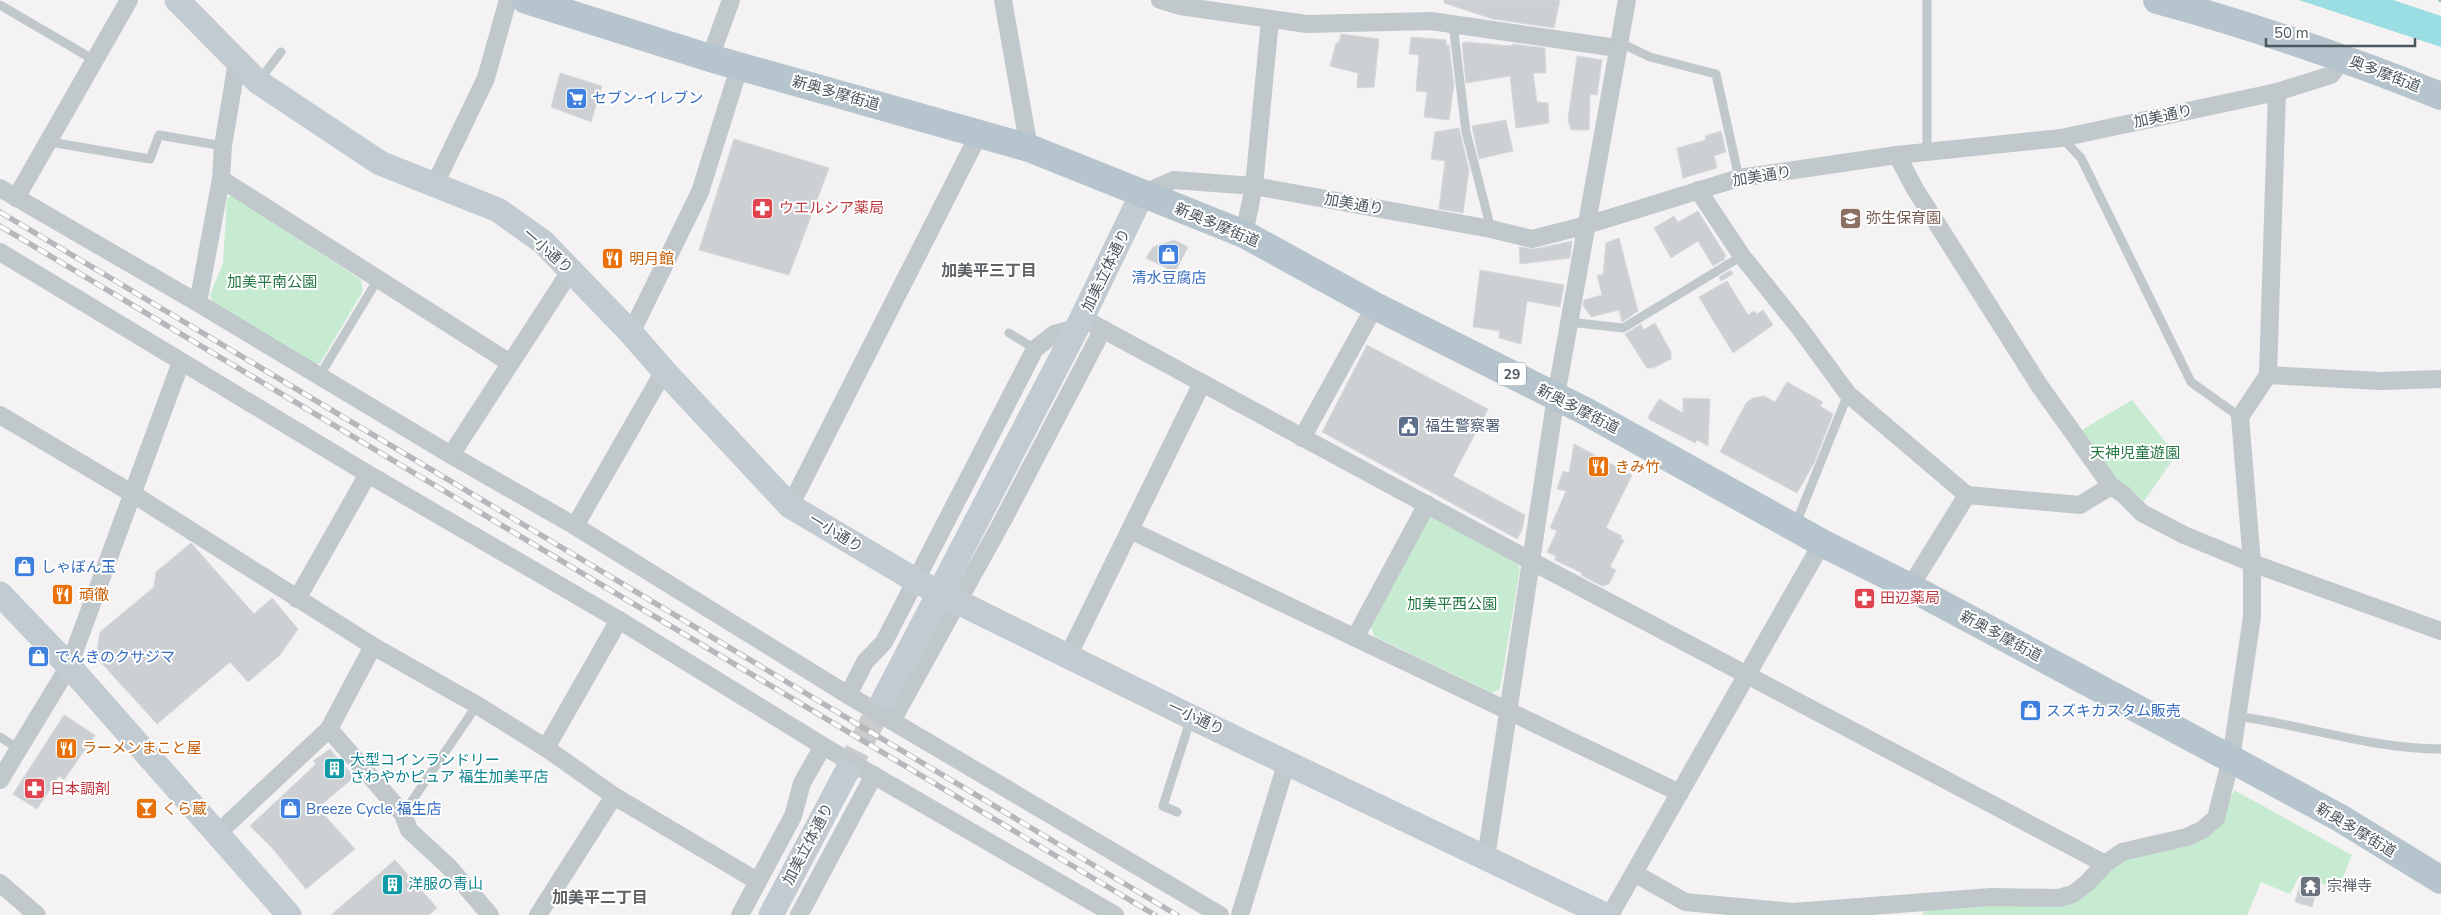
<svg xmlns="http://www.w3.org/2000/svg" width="2441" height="915" font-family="'Nunito Sans','Noto Sans JP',sans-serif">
<rect width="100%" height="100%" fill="#f4f2f3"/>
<!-- green -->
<g fill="#c7ebd0">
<path d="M232,195l129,85 2,11 -43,72 -8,2 -98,-58 -4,-12 13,-32 4,-65z"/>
<path d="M2132,400l44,55 -32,46 -28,-22 -36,-48z"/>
<path d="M1438,515l78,43 4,11 -20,120 -8,4 -118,-57 -3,-9 56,-109z"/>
<path d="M2234,790l118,65 -14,35 -38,-15 -10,19 -29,-12 -14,33h-324l1,-8 97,-5 45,4 17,-10 40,-37 103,-50z"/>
</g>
<!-- water -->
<path fill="#9adde2" d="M2299,0h94l48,16v31z"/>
<!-- building -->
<g fill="#cdd0d3" stroke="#d7d9dc">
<path d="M1444,0h116l-6,28 -61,-9 -49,-16z"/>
<path d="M1341,34l38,5 -5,48 -17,1 1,-15 -28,-7 6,-23h3z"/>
<path d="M1411,37l35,3v5h3l5,40 -5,35 -25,-3 3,-25 -11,-1 3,-36 -10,-1z"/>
<path d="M1467,42l45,4v-2l33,4 1,25h-13l4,29 11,1 1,20 -33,5 -6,-52 -44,7 -4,-40z"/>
<path d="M1577,56l25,4 -5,35 -7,-1 -1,36h-18l-3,-11z"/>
<path d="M560,73l42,13 -11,36 -40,-15z"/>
<path d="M1506,120l7,31 -34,8 -7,-33z"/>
<path d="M1459,128l10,42 -6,43 -24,-4 6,-48 -14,-2 4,-27z"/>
<path d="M1721,131l5,21 -12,4 3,12 -34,10 -6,-30 29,-8 -1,-4z"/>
<path d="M734,139l95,29 -40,107 -90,-25z"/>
<path d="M1698,211l28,45 -2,1 1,2 -12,7 -15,-25 -27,17 -17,-30 20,-12 4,6z"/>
<path d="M1619,238l19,73 -16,11 -3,-12 -28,7 -8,-12 1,-5 18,-5 -5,-20h6l3,-32z"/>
<path d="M1174,240l14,7 -13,25 -29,-14 7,-11z"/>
<path d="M1572,241l-2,17 -50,6 -1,-17 16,2z"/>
<path d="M1480,270l84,15 -4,22 -33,-6 -6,43 -22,-6 1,-7 -27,-4z"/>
<path d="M1731,270l2,4 -12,7 -2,-4z"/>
<path d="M1727,281l21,34 6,-4 3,3 6,-4 10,15 -40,28 -34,-56z"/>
<path d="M1655,323l16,29v7l-18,9h-6l-22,-34 16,-10 2,6z"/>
<path d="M1367,345l121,64 -35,67 72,39 -3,15 -5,9 -195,-107z"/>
<path d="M1787,382l36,20 -3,4 13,8 -19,49 -17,30 -77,-41 26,-49 7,-5 11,-2 11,6z"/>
<path d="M1683,398l27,1 -2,47 -11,-6 -2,3 -45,-23 -2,-3 11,-18 24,14z"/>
<path d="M1574,444l58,31 -26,53 16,8 -2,3 4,1 -14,27 6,3 -7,14 -7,2 -21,-11 1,-2 -27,-13 1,-4 -9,-4 10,-21 -7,-3 16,-37 -9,-2 6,-18 6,2z"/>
<path d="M191,543l63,71 18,-16 26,31 -18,26 -32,27 -18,-20 -73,62 -61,-67 4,-25 54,-45 2,-15z"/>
<path d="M64,715l31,20 -31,45 -5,-4 -22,33 -24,-15z"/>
<path d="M330,749l24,28 -36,31 37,41 -49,40 -33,-40 -23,-23 66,-62 -3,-3z"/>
<path d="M395,860l42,48 -8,7h-98z"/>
<path d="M2301,881l17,6 -6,20 -17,-5z"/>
</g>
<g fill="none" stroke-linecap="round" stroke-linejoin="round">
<!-- secondary-tunnel -->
<path stroke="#caccce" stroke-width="25" stroke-dasharray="25 12" stroke-linecap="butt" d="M846,773l39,-76"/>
<!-- path -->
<path stroke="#83c59b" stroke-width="3" stroke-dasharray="4 2.5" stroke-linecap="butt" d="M2439,0l2,1"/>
<!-- lane -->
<g stroke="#c0c8cc" stroke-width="9">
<path d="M0,5l94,55"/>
<path d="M1453,24l13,108 25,97"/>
<path d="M1617,48l10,-2 23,11 66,17 23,104"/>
<path d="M258,82l23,-30"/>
<path d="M2062,138l19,20 110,224 49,35"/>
<path d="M50,142l100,17 9,-24 64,11"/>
<path d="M1927,153v-153"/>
<path d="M1569,322l54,6 119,-72"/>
<path d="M1009,333l26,16"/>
<path d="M320,375l58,-96"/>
<path d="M1795,526l53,-132"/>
<path d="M2236,716c68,9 135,33 205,33"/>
<path d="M0,737l19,12"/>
<path d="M1177,812l-14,-6 28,-88"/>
<path d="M403,814l74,-109"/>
</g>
<!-- street -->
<g stroke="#c0c8cc" stroke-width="18">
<path d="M1003,0l26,148"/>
<path d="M1160,0l20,6 127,18 124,-3 186,27"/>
<path d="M710,58l21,-58"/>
<path d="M1897,155l18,34 124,196 72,101 12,8 19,19 42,22 68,28 189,68"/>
<path d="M221,179l289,184"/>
<path d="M435,184l51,-106 22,-78"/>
<path d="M0,188l198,115 253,152 124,71 273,169 372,220"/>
<path d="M1698,190l44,66 56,70 50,68 119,101 113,10 31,-19"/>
<path d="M1142,194l32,-14 80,6 237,43 41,10 55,-14 152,-47 158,-23 164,-17 216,-46 54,-17 12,-17"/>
<path d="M16,198l113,-198"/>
<path d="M1244,234l10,-48 16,-166"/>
<path d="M0,252l368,222 251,146 204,126 292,169"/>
<path d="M198,303l23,-124 2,-33 14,-84"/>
<path d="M1082,318l449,243 574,303"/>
<path d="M631,333l69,-141 40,-127"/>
<path d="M2268,375l113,6 60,-2"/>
<path d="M0,415l133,79 240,152 104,59 69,43 68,48 143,85"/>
<path d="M1302,438l73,-132"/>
<path d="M451,455l120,-185"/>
<path d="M790,506l189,-372"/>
<path d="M575,526l89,-155"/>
<path d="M1130,530l550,263"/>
<path d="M1910,587l57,-92"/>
<path d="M297,599l71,-125"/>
<path d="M1355,638l72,-134"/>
<path d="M1068,656l134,-273"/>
<path d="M848,695l17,-33 19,-20 151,-293 19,-15 22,-6"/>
<path d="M892,721l110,-199 101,-193"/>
<path d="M329,729l74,85 6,16 40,37 41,48"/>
<path d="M546,748l73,-128"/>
<path d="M0,780l69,-114 112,-304"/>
<path d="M218,833l111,-104 44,-83"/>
<path d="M1486,858l70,-462 71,-396"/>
<path d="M1634,873l51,29 108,10 198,-15 68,1 14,-4 14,-11 18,-19 17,-12 65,-15 15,-7 14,-12 15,-59 21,-142v-54l-12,-146 28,-42 9,-283"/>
<path d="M0,883l37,32"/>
<path d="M538,915l76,-119"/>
<path d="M740,915l53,-99 9,-33 21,-37"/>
<path d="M799,915l75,-140"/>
<path d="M1240,915l47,-154"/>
<path d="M1610,915l212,-372"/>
</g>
<!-- secondary -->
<g stroke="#c1cbd1" stroke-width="25">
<path d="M177,0l81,82 122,81 118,47 45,32 88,91 33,38 126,135 125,74 41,21 235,116 414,198"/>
<path d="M0,594l69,72 220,249"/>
<path d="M885,697l197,-379 60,-124"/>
<path d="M771,915l75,-142"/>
</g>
<!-- primary -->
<g stroke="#b6c4cd" stroke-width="28">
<path d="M526,0l184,58 319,90 215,86 131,72 212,106 235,131 88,44 321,172 109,59 101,62"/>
<path d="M2157,0c97,26 191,59 284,96"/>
</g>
<defs>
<g id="rail">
<path d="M0,212l1177,703"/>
<path d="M0,226l1155,689"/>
</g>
</defs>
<!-- rail casing -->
<use href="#rail" stroke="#b5b8bb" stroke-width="5.5"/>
<!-- rail -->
<use href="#rail" stroke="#fff" stroke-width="4" stroke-dasharray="11" stroke-linecap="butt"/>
</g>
<!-- icons -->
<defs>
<symbol id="supermarket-square" viewBox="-11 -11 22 22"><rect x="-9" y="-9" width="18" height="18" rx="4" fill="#3f7fe0" stroke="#fff"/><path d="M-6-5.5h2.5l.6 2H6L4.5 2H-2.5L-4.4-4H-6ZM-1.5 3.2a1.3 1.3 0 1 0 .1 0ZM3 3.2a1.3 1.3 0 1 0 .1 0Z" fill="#fff"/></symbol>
<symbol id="pharmacy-square" viewBox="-11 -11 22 22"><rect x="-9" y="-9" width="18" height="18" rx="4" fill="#e0444e" stroke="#fff"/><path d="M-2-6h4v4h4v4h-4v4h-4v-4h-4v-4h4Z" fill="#fff"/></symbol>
<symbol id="school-square" viewBox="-11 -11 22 22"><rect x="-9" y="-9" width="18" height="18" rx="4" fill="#8d6e63" stroke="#fff"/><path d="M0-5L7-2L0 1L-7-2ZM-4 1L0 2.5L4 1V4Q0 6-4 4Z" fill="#fff"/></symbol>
<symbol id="shop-square" viewBox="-11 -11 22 22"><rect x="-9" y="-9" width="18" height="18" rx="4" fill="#3f7fe0" stroke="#fff"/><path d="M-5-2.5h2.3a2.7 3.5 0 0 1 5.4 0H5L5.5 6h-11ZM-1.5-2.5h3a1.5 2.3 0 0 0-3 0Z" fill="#fff"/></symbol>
<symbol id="restaurant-square" viewBox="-11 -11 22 22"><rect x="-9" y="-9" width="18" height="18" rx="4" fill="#e8710a" stroke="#fff"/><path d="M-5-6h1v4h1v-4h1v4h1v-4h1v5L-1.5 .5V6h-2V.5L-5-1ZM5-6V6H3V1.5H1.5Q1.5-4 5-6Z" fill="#fff"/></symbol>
<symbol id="civic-square" viewBox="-11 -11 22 22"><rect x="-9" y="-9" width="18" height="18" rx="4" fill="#5c6f8a" stroke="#fff"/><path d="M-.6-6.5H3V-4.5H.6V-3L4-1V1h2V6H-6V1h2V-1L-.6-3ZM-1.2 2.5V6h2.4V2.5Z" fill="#fff"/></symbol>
<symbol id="building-square" viewBox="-11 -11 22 22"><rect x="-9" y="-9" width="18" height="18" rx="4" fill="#0f9aa8" stroke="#fff"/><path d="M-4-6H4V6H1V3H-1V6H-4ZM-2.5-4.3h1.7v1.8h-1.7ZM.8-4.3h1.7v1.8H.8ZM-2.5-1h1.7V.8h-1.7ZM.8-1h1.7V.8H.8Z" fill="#fff"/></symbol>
<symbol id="bar-square" viewBox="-11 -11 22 22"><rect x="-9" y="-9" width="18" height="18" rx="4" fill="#e8710a" stroke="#fff"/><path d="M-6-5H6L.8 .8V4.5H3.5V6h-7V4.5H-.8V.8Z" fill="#fff"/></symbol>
<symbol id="temple-square" viewBox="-11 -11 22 22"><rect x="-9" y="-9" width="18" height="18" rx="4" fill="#6b7280" stroke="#fff"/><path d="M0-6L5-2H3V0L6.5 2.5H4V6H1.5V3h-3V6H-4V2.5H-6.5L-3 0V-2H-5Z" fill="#fff"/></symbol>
</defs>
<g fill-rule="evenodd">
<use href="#supermarket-square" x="564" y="86" width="25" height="25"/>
<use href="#pharmacy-square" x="750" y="196" width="25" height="25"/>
<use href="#school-square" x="1838" y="206" width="25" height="25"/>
<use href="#shop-square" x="1156" y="242" width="25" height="25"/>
<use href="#restaurant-square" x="600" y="246" width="25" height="25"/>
<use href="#civic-square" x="1396" y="414" width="25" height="25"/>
<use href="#restaurant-square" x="1586" y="454" width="25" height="25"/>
<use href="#shop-square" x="12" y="554" width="25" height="25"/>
<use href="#restaurant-square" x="50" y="582" width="25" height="25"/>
<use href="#pharmacy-square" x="1852" y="586" width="25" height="25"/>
<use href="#shop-square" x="26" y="644" width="25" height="25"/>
<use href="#shop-square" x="2018" y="698" width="25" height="25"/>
<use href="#restaurant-square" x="54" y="736" width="25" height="25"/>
<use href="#building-square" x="322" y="756" width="25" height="25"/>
<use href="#pharmacy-square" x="22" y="776" width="25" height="25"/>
<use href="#bar-square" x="134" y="796" width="25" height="25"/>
<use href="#shop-square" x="278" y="796" width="25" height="25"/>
<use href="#building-square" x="380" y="872" width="25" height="25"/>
<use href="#temple-square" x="2298" y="874" width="25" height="25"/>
</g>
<g text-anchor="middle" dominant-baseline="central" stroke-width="4" stroke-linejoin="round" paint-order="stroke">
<!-- shield labels -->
<rect fill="#fff" stroke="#828a8e" stroke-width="1" x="1498" y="362.5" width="28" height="23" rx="4"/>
<g font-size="14" font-weight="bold" fill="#4c585d">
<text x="1512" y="374">29</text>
</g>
<!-- street labels -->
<g font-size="15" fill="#4c585d" stroke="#fff">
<text transform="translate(2385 74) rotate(21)">奥多摩街道</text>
<text transform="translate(836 93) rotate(16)">新奥多摩街道</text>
<text transform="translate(2163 116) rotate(-12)">加美通り</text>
<text transform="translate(1762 176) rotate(-9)">加美通り</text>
<text transform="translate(1354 204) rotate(10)">加美通り</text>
<text transform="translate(1217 225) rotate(23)">新奥多摩街道</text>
<text transform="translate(548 251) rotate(41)">一小通り</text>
<text transform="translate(1106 270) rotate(-64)">加美立体通り</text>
<text transform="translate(1578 409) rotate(27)">新奥多摩街道</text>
<text transform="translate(836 533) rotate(31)">一小通り</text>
<text transform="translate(2001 636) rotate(28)">新奥多摩街道</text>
<text transform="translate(1196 718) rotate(25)">一小通り</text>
<text transform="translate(2356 830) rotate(31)">新奥多摩街道</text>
<text transform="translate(808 844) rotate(-62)">加美立体通り</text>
</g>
<!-- shop labels -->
<g font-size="15" fill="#366cbe" stroke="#fff" text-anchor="start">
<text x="592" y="98">セブン-イレブン</text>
<text x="1169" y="278" text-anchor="middle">清水豆腐店</text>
<text x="41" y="567">しゃぼん玉</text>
<text x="55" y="657">でんきのクサジマ</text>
<text x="2046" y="711">スズキカスタム販売</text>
<text x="306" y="809">Breeze Cycle 福生店</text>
</g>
<!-- health labels -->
<g font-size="15" fill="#be3a42" stroke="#fff" text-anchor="start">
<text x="779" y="208">ウエルシア薬局</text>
<text x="1880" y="598">田辺薬局</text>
<text x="50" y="789">日本調剤</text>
</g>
<!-- education labels -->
<g font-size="15" fill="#785e54" stroke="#fff" text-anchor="start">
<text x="1866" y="218">弥生保育園</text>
</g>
<!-- food labels -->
<g font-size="15" fill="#c56008" stroke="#fff" text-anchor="start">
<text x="629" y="259">明月館</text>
<text x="1615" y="467">きみ竹</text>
<text x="79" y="595">頑徹</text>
<text x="82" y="748">ラーメンまこと屋</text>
<text x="162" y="809">くら蔵</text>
</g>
<!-- park labels -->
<g font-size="15" fill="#247742" stroke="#fff">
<text x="272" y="282">加美平南公園</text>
<text x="2135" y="453">天神児童遊園</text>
<text x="1452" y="604">加美平西公園</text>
</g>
<!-- service labels -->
<g font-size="15" fill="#4e5e75" stroke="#fff" text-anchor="start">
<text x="1425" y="426">福生警察署</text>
</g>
<!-- culture labels -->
<g font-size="15" fill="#0d838f" stroke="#fff" text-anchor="start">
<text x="350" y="760">大型コインランドリー<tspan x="350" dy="17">さわやかピュア 福生加美平店</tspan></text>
<text x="408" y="884">洋服の青山</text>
</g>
<!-- worship labels -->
<g font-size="15" fill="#5b616d" stroke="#fff" text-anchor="start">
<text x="2327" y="886">宗禅寺</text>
</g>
<!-- neighbourhood labels -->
<g font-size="16" font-weight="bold" fill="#5f6366" stroke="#fff">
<text x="989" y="271">加美平三丁目</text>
<text x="600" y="898">加美平二丁目</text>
</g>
</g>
<!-- scale -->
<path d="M2266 38v8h149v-8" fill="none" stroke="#4c585d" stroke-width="2.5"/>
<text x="2274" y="38" font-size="15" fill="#4c585d" stroke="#ffffff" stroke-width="4" paint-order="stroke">50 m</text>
</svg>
